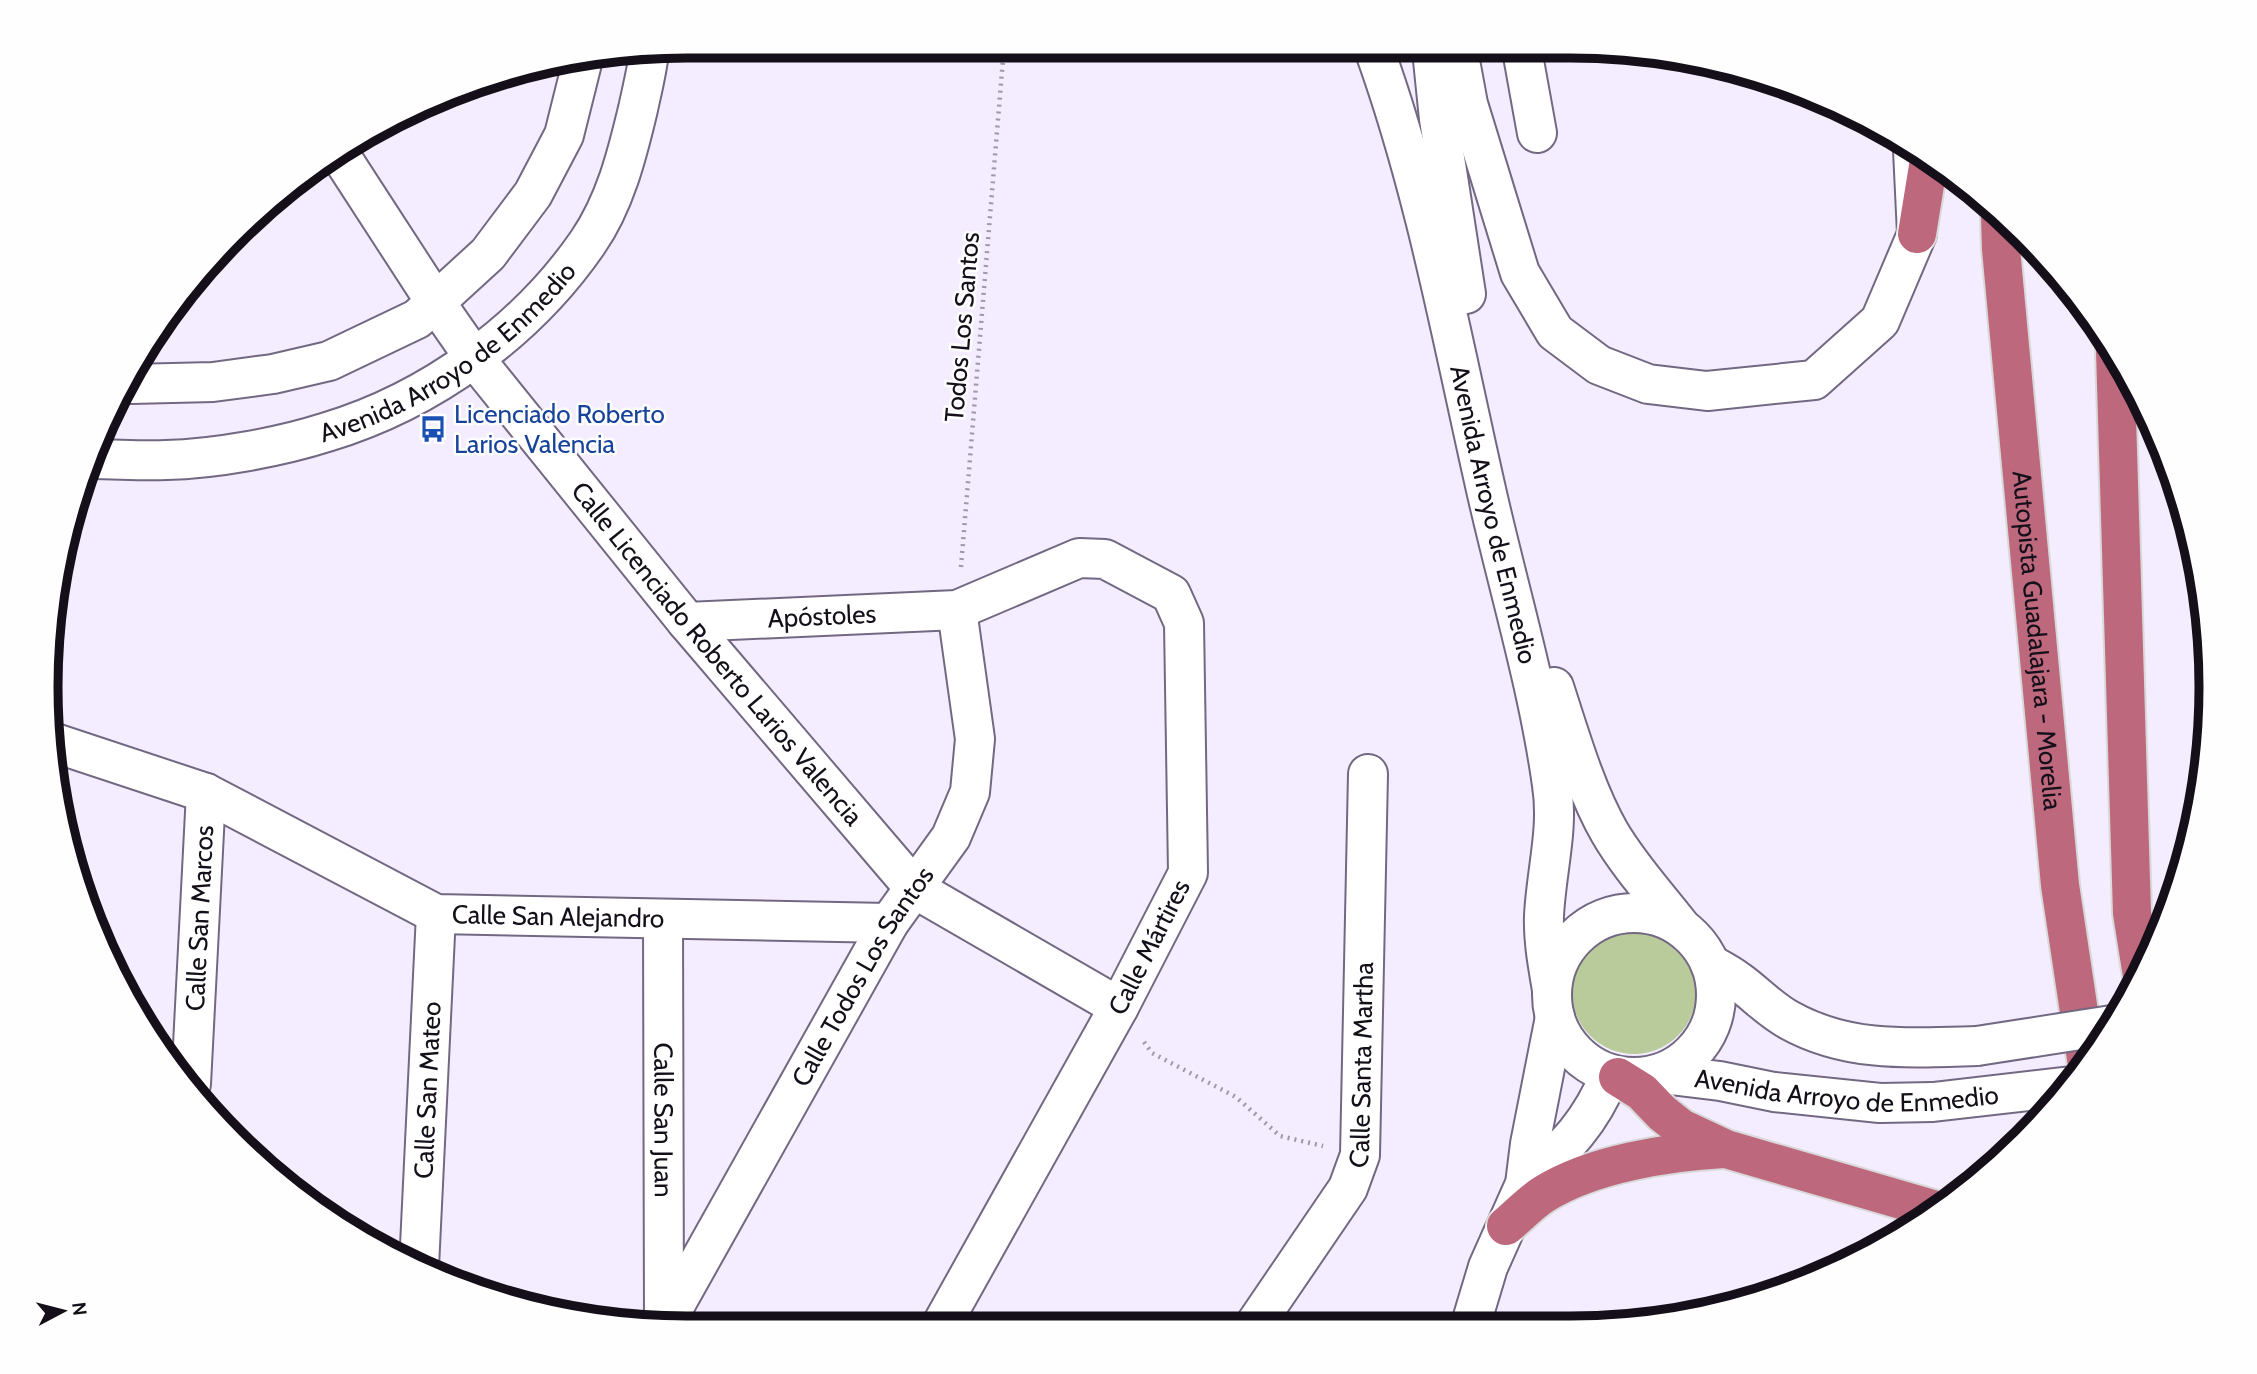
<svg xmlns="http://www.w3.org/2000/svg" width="2257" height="1374" font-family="Cabin,sans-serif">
<rect width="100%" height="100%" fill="#f4edff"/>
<!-- green -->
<circle fill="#b9ca9b" cx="1634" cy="992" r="62"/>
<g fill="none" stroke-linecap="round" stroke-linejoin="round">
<defs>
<g id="minor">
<path id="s1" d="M1374,49c51,141 78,290 111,436 22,99 53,199 67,300 7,44 -6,87 -8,131 -1,25 4,50 8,74"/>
<path d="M1432,50l7,69 27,175"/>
<path d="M1458,50l10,54 52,169 35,59 44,33 49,19 59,7 107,-11 66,-59 37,-87 -4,-84"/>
<path d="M1522,50l15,83"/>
<path id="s2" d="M340,155l96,148 39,56 212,263 228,267 204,118"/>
<path d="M131,384l82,-2 60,-8 56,-13 88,-42 71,-65 45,-60 31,-59 18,-72"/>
<path id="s3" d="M91,459c25,0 50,2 75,1 49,-1 114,-13 161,-28 103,-31 200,-101 261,-190 27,-39 39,-87 50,-133 4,-19 9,-38 11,-57"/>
<path id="s4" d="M687,622l270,-12 122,-52 26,1 66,35 13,29 4,250 -69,134 -177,317"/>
<path d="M1554,687c15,46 32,105 56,146 20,34 47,63 71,94"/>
<path id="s5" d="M55,743l151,50 230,121 453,9"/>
<circle cx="1634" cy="995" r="82"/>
<path id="s6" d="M663,919l1,404"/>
<path d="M1710,964c9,5 19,10 28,17 17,12 31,28 51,39 59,33 122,28 188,26"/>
<path id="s7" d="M1662,1074l58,7 54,11 106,11 53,-1 138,-16"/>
<path id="s8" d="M191,1084l15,-291"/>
<path d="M1525,1184c40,-37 64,-58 85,-109"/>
<path id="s9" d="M419,1267l17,-353"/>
<path id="s10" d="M665,1323l224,-400 62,-86 19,-45 5,-53 -18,-129"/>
<path id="s11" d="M1254,1326l94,-138 12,-33 8,-381"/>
<path d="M1470,1327l18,-60 37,-83 5,-40 25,-127"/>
</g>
<g id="highway">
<path id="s12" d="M2000,215l1,34 59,636 27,180"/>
<path d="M1917,234l12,-74"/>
<path d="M2115,351l17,562 10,63"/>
<path d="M1618,1077l24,15 20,21 19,15 45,21 210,61"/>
<path d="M1506,1226c13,-11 25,-24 38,-32 48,-30 124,-42 180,-45"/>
</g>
</defs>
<!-- minor casing -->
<use href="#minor" stroke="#736882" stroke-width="42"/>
<!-- highway casing -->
<use href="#highway" stroke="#d9d9da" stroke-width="42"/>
<!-- path -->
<g stroke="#9e98a7" stroke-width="4.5" stroke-dasharray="2 5" stroke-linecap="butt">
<path d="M961,567l43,-520"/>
<path d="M1144,1042l8,11 84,44 44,39 43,10"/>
</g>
<!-- minor -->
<use href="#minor" stroke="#fff" stroke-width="38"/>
<!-- highway -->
<use href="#highway" stroke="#bd687d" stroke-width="38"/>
<defs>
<path id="minor-bridge" d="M1977,1046l135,-21"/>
</defs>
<!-- minor-bridge casing -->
<use href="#minor-bridge" stroke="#736882" stroke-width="42" stroke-linecap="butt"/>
<!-- minor-bridge -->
<use href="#minor-bridge" stroke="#fff" stroke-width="38"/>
</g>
<!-- icons -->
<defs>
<symbol id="bus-bare" viewBox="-9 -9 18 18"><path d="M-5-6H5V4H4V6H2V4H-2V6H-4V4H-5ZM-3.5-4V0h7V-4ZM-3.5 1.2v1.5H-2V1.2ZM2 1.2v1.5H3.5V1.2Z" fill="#1a4fb4" stroke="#fefefe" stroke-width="2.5" paint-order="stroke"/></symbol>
</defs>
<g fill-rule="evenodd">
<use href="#bus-bare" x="414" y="410" width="38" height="38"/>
</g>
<g text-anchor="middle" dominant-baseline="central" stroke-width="5" stroke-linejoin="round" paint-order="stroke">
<!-- street labels -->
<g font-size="26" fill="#140f19" stroke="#fefefe">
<text transform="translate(962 327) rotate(-85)">Todos Los Santos</text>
<text stroke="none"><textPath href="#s3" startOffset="385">Avenida Arroyo de Enmedio</textPath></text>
<text stroke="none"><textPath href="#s1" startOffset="481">Avenida Arroyo de Enmedio</textPath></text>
<text stroke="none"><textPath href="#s4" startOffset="135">Apóstoles</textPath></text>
<text stroke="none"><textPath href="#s12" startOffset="427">Autopista Guadalajara - Morelia</textPath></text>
<text stroke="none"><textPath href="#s2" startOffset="626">Calle Licenciado Roberto Larios Valencia</textPath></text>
<text stroke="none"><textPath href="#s8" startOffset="166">Calle San Marcos</textPath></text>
<text stroke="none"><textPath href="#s5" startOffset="541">Calle San Alejandro</textPath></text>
<text transform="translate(1149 947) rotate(-63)">Calle Mártires</text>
<text stroke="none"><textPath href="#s10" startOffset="399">Calle Todos Los Santos</textPath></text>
<text stroke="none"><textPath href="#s11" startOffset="292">Calle Santa Martha</textPath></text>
<text stroke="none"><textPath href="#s7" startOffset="186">Avenida Arroyo de Enmedio</textPath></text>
<text stroke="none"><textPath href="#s9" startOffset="177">Calle San Mateo</textPath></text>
<text stroke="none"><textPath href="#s6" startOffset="201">Calle San Juan</textPath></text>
</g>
<!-- transit labels -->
<g font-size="26" fill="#164399" stroke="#fefefe" text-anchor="start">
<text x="454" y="414">Licenciado Roberto<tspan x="454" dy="30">Larios Valencia</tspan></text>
</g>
</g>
<!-- crop -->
<path d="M0 0H2257V1374H0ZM687 58H1570A629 629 0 0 1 2199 687V687A629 629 0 0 1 1570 1316H687A629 629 0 0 1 58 687V687A629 629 0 0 1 687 58Z" fill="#fefefe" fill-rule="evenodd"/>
<path fill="none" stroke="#140f19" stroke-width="9" d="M687 58H1570A629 629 0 0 1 2199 687V687A629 629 0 0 1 1570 1316H687A629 629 0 0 1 58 687V687A629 629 0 0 1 687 58Z"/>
<!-- north arrow -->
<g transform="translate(63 1311) rotate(83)" stroke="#fefefe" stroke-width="5" paint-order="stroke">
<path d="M0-5L12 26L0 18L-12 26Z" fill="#140f19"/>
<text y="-10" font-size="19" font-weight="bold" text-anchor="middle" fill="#140f19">N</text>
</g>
</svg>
